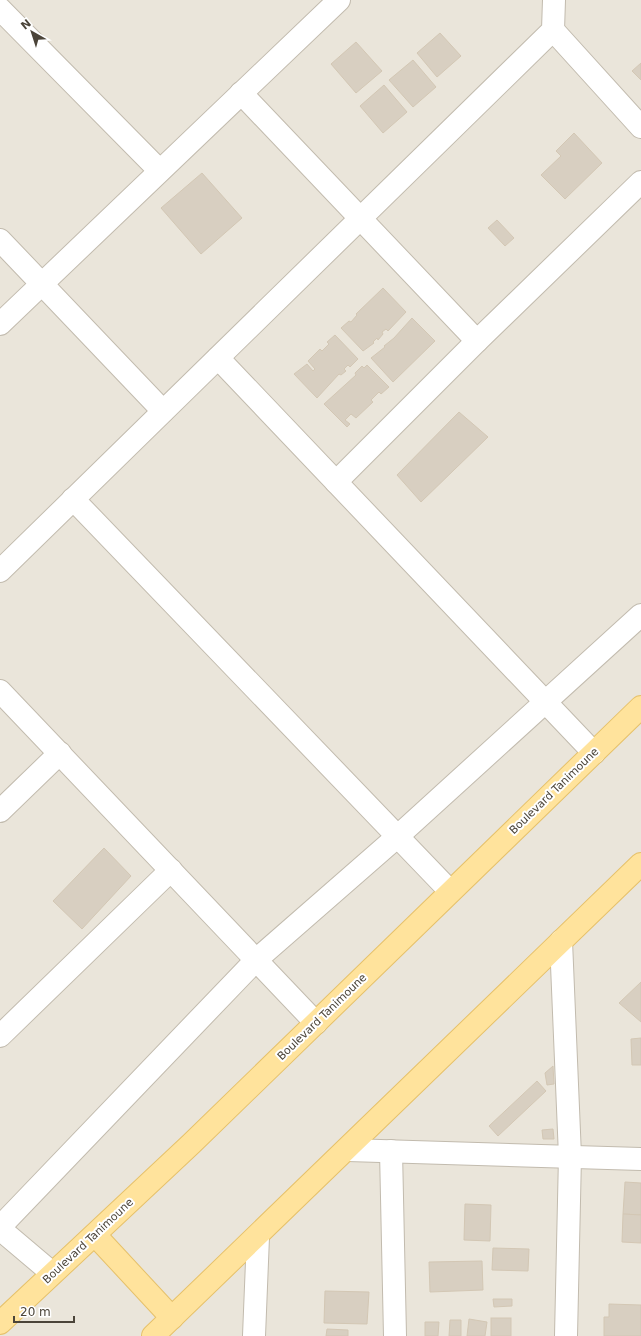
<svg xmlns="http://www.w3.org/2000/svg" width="641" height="1336" font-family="'DejaVu Sans',sans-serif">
<rect width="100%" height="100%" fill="#f6f3ec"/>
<!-- residential -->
<rect fill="#eae5da" x="0" y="0" width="641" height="1336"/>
<!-- building -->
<g fill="#d8cfc1" stroke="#d3c7b4">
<path d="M440,33l21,23 -24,21 -20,-24z"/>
<path d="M356,42l26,29 -26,22 -25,-29z"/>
<path d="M413,60l23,27 -23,20 -24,-27z"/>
<path d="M641,63v17l-9,-9z"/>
<path d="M384,85l23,27 -24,21 -23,-27z"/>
<path d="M574,133l28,30 -37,36 -24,-24 20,-19 -5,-5z"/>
<path d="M202,173l40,45 -41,36 -40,-46z"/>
<path d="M497,220l17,18 -9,8 -17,-18z"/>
<path d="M383,288l23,24 -18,19 -2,-2 -4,3 1,2 -5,6 -1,-2 -4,4 1,1 -11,8 -22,-23 8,-7 2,1 6,-7 -1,-1z"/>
<path d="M412,318l23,23 -42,41 -22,-24 14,-11 -1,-1 10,-8z"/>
<path d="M335,335l23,24 -8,8 -2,-2 -4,4 2,2 -5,4 -2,-1 -22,24 -23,-24 13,-10 6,7 2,-2 -7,-8 12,-12 2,2 7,-7 -2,-2z"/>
<path d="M367,365l22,22 -8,7 -2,-2 -8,8 2,2 -17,16 -5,-4 -6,6 5,4 -3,3 -23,-23 32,-29 -1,-2 7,-7 2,2z"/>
<path d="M459,412l29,25 -67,65 -24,-27z"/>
<path d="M104,848l27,28 -49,53 -29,-28z"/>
<path d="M641,982v40l-22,-19z"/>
<path d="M641,1038v27h-9l-1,-26z"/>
<path d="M553,1066l1,18 -7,1 -2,-12z"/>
<path d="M537,1081l9,10 -48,45 -9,-10z"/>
<path d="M553,1129l1,10h-11l-1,-9z"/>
<path d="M625,1182l16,1v32l-18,-1z"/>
<path d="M465,1204l26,1 -1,36 -26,-1z"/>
<path d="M623,1214l18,1v28l-19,-1z"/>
<path d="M493,1248l36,1 -1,22 -36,-1z"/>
<path d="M482,1261l1,29 -53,2 -1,-30z"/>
<path d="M325,1291l44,1 -2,32 -43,-1z"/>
<path d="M493,1299h19v7l-18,1z"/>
<path d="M609,1304l32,1v31h-37v-19h5z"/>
<rect x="491" y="1318" width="20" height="18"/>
<path d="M469,1319l18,3 -2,14h-18z"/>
<path d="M450,1320h11v16h-12z"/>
<path d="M425,1322h14l-1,14h-13z"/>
<path d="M327,1329l21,1v6h-22z"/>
</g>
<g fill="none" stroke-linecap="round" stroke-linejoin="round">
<defs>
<g id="minor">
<path d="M0,9l159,161"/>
<path d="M553,30l88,97"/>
<path d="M241,93l236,248"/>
<path d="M0,240l163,171"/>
<path d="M0,324l339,-324"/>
<path d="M218,358l376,395"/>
<path d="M336,482l141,-141 164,-159"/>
<path d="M73,499l377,392"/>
<path d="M0,571l553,-541 1,-30"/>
<path d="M0,691l316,332"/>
<path d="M0,811l60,-58"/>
<path d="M561,941l9,215 -4,180"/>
<path d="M0,1036l171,-166"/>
<path d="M348,1150l293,9"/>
<path d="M391,1151l4,185"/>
<path d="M0,1227l256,-267 142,-124 243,-221"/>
<path d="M0,1229l52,44"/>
<path d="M254,1336l4,-99"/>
</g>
<g id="major">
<path d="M95,1235l77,83"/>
<path d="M0,1323l191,-179 450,-437"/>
<path d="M153,1336l488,-472"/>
</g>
</defs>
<!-- minor casing -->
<use href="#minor" stroke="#c2bbae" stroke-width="24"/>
<!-- major casing -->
<use href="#major" stroke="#e6c16a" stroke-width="24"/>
<!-- minor -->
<use href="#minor" stroke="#fff" stroke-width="22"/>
<!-- major -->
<use href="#major" stroke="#ffe39c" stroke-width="22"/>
</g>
<g text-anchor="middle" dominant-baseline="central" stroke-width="4" stroke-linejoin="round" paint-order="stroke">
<!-- street labels -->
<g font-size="11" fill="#4b4439" stroke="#fff">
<text transform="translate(554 791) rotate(-44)">Boulevard Tanimoune</text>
<text transform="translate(322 1017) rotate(-44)">Boulevard Tanimoune</text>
<text transform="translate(88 1241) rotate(-43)">Boulevard Tanimoune</text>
</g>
</g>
<!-- north arrow -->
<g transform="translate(32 32) rotate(321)" stroke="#ffffff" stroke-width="3" paint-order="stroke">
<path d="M0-3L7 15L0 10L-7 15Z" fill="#4b4439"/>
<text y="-6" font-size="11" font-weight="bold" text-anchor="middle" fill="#4b4439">N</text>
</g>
<!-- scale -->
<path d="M14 1316v6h60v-6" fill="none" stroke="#4b4439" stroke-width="2"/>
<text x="20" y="1316" font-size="12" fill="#4b4439" stroke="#ffffff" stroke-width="3" paint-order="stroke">20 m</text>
</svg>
